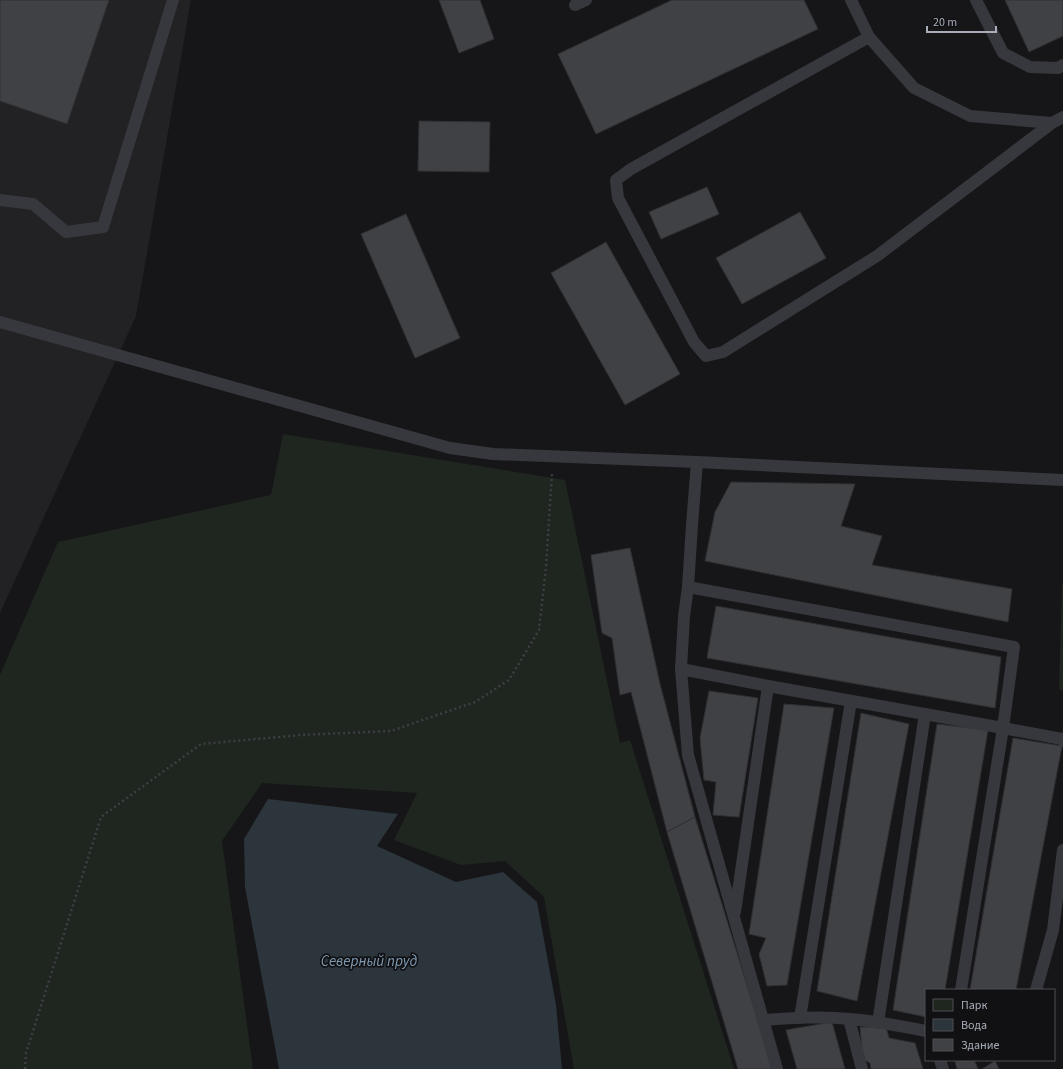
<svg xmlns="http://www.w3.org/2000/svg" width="1063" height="1069" font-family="'Source Sans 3',sans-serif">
<rect width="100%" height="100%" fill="#161618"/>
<!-- built -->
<path fill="#222225" d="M0,0h191l-55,316 -136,297z"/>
<!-- green -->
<g fill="#1e261f">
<path d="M283,434l282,46 55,263 10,-3 104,329h-160l-30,-172 -39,-36 -44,4 -67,-25 23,-47 -155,-10 -40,58 31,228h-253v-394l58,-133 213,-47z"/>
<path d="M1062,584h1v107l-4,-2z"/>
</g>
<!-- water -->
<path fill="#2c353c" d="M268,799l130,15 -21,32 79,36 47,-10 34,30 19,103 6,64h-283l-34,-182 -1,-48z"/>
<!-- building -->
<g fill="#404145" stroke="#303034">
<path d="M0,0h109l-42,124 -67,-23z"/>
<path d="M439,0h41l14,39 -35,14z"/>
<path d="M672,0h132l14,29 -222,105 -38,-80z"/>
<path d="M1005,0h58v36l-34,16z"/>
<path d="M419,121l71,1 -1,50 -71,-1z"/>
<path d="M707,187l12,27 -58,25 -12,-27z"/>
<path d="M800,212l26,46 -84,46 -26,-46z"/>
<path d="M406,214l54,124 -45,20 -54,-124z"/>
<path d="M606,242l74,132 -55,31 -74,-132z"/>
<path d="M731,482l124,2 -14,42 41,10 -10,29 140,24 -4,33 -303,-61 10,-49z"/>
<path d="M630,548l30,136 35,133 -28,15 -36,-140 -11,3 -8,-57 -10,-5 -11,-78z"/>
<path d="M716,606l285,51 -6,51 -288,-50z"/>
<path d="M709,691l49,7 -19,119 -26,-2 3,-33 -12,-2 -4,-42z"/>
<path d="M784,704l50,4 -47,277 -20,1 -8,-32 7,-16 -17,-4z"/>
<path d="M861,713l48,11 -52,277 -40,-10z"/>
<path d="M937,724l51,6 -43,260h-19v27l-33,-7z"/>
<path d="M1013,738l49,8 -46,244h-46z"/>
<path d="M695,817l78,252h-35l-71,-237z"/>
<path d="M832,1022l13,47h-48l-11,-39z"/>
<path d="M860,1027h26l3,11 26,5 8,26h-52l-1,-6 -7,-4z"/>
<path d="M959,1060h15l4,9h-21l-2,-7z"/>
<path d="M995,1061l4,8h-17z"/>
</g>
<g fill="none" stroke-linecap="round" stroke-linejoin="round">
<!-- path -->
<path stroke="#3d3f44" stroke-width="2.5" stroke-dasharray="2 3" stroke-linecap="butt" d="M25,1069l1,-16 75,-236 100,-73 100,-9 90,-4 84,-29 34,-22 30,-50 7,-63 6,-94"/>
<!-- lane -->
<g stroke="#37383d" stroke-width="12">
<path d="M851,0l18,37"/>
<path d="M976,0l27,53 27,14 28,1 5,-3"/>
<path d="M575,5l11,-5"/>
<path d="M1052,123l-82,-7 -56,-28 -45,-51 -238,132 -15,11 2,18 76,144 12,14 17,-4 154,-96 175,-133 11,-6"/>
<path d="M0,200l33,4 33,28 37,-5 70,-227"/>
<path d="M0,322l450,126 43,6 204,8 366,18"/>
<path d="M697,462l-5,63 -4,62 -4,29 -3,53 7,86 89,314"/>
<path d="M681,669l87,17 235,42 11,-81 -326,-60"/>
<path d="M735,912l33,-226"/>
<path d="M961,990l42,-262 59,11 1,2"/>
<path d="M1036,990l17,-60 10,-80"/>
<path d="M800,1018l51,-317"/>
<path d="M849,1019l13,50"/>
<path d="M763,1020c29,-2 58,-4 87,-1 25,2 51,7 76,12"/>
<path d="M878,1023l47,-309"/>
<path d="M940,1060l3,9"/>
</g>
</g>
<g text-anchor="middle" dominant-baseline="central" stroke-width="3.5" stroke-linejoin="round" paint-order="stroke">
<!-- water labels -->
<g font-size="15" font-style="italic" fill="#7f9bb3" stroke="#111113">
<text x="369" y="961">Северный пруд</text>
</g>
</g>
<!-- legend -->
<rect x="925" y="989" width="130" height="72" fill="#111113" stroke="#4d4f55"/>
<rect x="933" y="999" width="20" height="12" fill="#1e261f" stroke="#4d4f55"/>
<text x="961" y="1009" font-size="12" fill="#a8adb8">Парк</text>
<rect x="933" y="1019" width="20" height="12" fill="#2c353c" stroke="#4d4f55"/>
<text x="961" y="1029" font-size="12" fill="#a8adb8">Вода</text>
<rect x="933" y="1039" width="20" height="12" fill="#404145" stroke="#4d4f55"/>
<text x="961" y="1049" font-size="12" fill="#a8adb8">Здание</text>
<!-- scale -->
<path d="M927 26v6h69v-6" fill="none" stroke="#a8adb8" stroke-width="2"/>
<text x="933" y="26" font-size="12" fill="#a8adb8" stroke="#111113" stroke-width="3" paint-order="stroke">20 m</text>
</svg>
